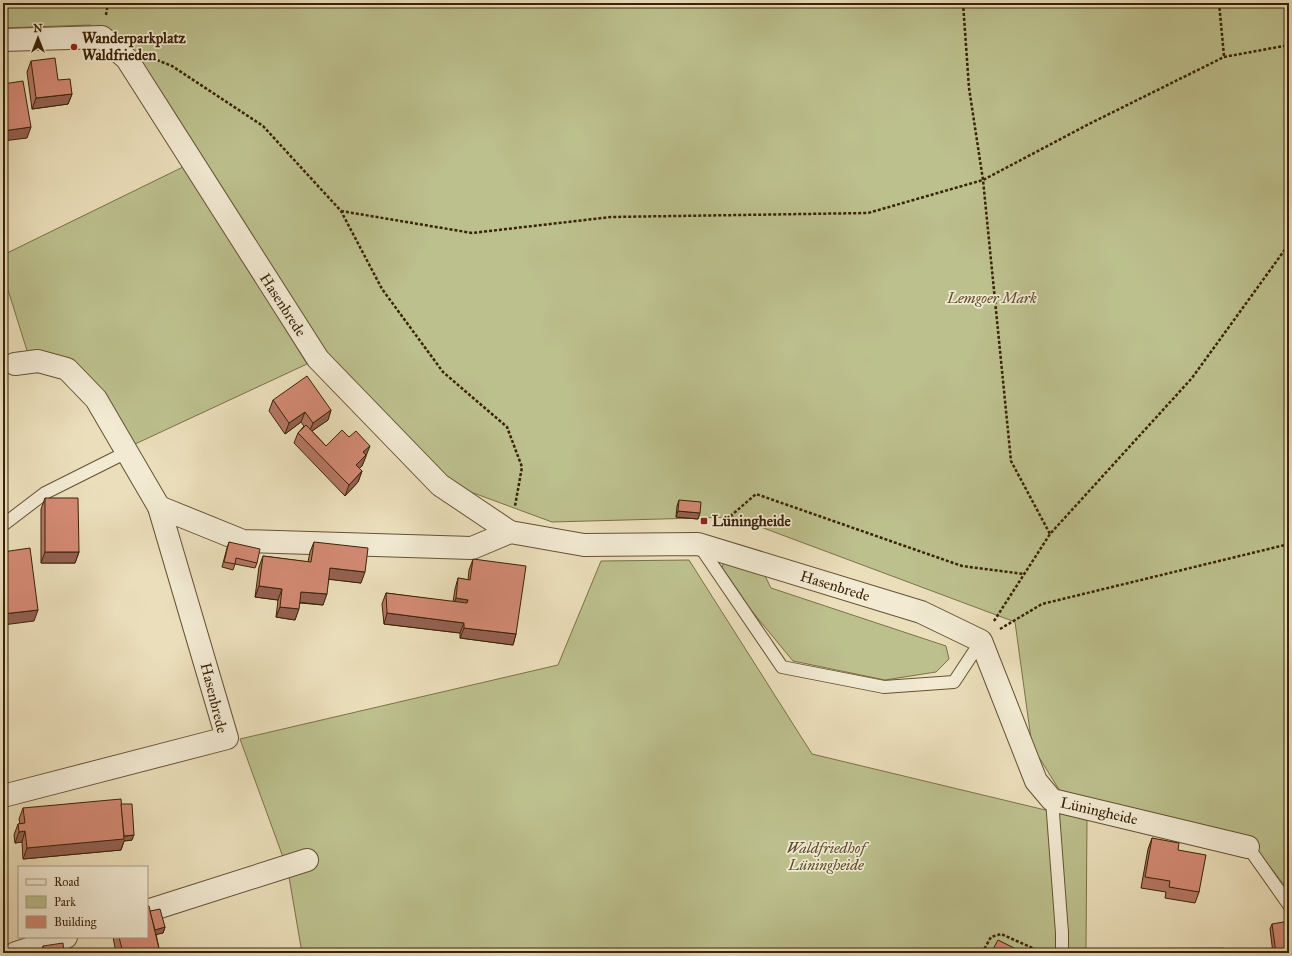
<svg xmlns="http://www.w3.org/2000/svg" width="1292" height="956" font-family="'IM FELL Great Primer',serif">
<rect width="100%" height="100%" fill="#ebdfbb"/>
<filter id="stains"><feTurbulence type="fractalNoise" baseFrequency=".005" numOctaves="4"/><feColorMatrix values="0 0 0 0 .2 0 0 0 0 .09 0 0 0 0 .02 0 0 0 .5 -.17"/></filter>
<radialGradient id="worn" r=".72"><stop offset=".6" stop-color="#630" stop-opacity="0"/><stop offset="1" stop-color="#630" stop-opacity=".3"/></radialGradient>
<!-- green -->
<g fill="#bcc08d" stroke="#7b714a">
<path d="M3,3h1286v888l-40,-51 -186,-44 -31,-50 -17,-124 -281,-105 -182,5 -103,-38 -124,-132 -124,-192 -70,-114 -41,-21 -87,3z"/>
<path d="M185,166l122,198 -174,81 -30,-52 -74,-36 -26,-83v-19z"/>
<path d="M689,560l123,194 275,66 -1,129 138,-1v5h-922l-14,-82 -48,-132 318,-74 43,-104z"/>
<path d="M724,560l39,12 8,16 175,58 3,13 -13,13 -51,8 -92,-19 -66,-80 -5,-12z"/>
</g>
<g fill="none" stroke-linecap="round" stroke-linejoin="round">
<defs>
<g id="lane">
<path d="M3,525l42,-32 82,-41"/>
<path d="M699,545l83,122 102,20 70,-5 27,-41"/>
<path d="M1052,800l10,133v20"/>
<path d="M1248,847l41,58"/>
</g>
<g id="street">
<path d="M3,40l99,-3 25,22 191,300 122,126 70,47 74,13 114,-1 223,68 60,29 55,140 16,19 196,47"/>
<path d="M15,364l23,-3 29,8 29,30 63,108"/>
<path d="M3,796l224,-58 -68,-231 84,34 229,7 38,-16"/>
<path d="M147,911l160,-51"/>
<path d="M16,953l50,-16"/>
</g>
</defs>
<!-- lane casing -->
<use href="#lane" stroke="#665133" stroke-width="14"/>
<!-- street casing -->
<use href="#street" stroke="#665133" stroke-width="24"/>
<!-- path -->
<g stroke="#3a2206" stroke-width="2.5" stroke-dasharray="3 2" stroke-linecap="butt">
<path d="M963,3l6,85 14,92 28,281 39,73"/>
<path d="M1219,3l5,53"/>
<path d="M106,15l2,-12"/>
<path d="M157,60l15,6 91,60 78,85 41,78 61,83 64,55 15,40 -7,39"/>
<path d="M341,211l131,22 139,-16 257,-4 115,-33 106,-56 135,-67 65,-12"/>
<path d="M719,526l37,-32 206,72 62,8"/>
<path d="M994,621l56,-87 142,-156 97,-134"/>
<path d="M1000,629l42,-25 247,-60"/>
<path d="M982,953l9,-16 10,-3 43,19"/>
</g>
<!-- lane -->
<use href="#lane" stroke="#f2ead3" stroke-width="12"/>
<!-- street -->
<use href="#street" stroke="#f2ead3" stroke-width="22"/>
</g>
<!-- wall -->
<g fill="#b57764" stroke="#3a2206">
<path d="M31,61l27,19 14,14 -4,10 -36,5 -5,-37z"/>
<path d="M273,400l58,10 -3,10 -16,11 14,15 40,10 -4,10 -3,2 3,3 -4,11 -13,14 -51,-53 4,-10 6,-7 -3,-4 -16,12 -16,-23z"/>
<path d="M45,498l34,54 -4,11h-34v-54z"/>
<path d="M679,500l19,19 -22,-2 1,-11z"/>
<path d="M229,542l28,21 -2,5 -20,-4 -2,6 -11,-3 5,-19z"/>
<path d="M314,542l47,41 -32,-4 -6,26 -23,-2 -5,17 -19,-3 2,-17 -23,-3 4,-30 4,-11 45,6 2,-10z"/>
<path d="M473,559l43,75 -3,11 -53,-7v-5l-76,-9 -2,-20 4,-11 67,9 2,-13 3,-11 10,2 1,-10z"/>
<path d="M23,808l109,32 -8,1 -3,9 -98,9 -1,-17 -7,1 -1,-8 4,-11h2l-1,-5z"/>
<path d="M1152,838l26,12 21,42 -4,11 -30,-5 1,-6 -25,-4 7,-39z"/>
<path d="M150,911l15,16 -2,6 -7,1 4,19h-44l-3,-16h34z"/>
<path d="M1272,924l17,29h-16l-3,-24z"/>
<path d="M43,946l21,7h-23v-2z"/>
</g>
<!-- shaded-wall -->
<g fill="#946151" stroke="#3a2206">
<path d="M72,94l-4,10 -36,5 4,-11z"/>
<path d="M31,127l-4,11 -24,3v-10z"/>
<path d="M6,344l-3,9v-8z"/>
<path d="M331,410l-3,10 -19,13 4,-10z"/>
<path d="M305,412l-4,10 -16,12 4,-11z"/>
<path d="M370,446l-8,20 -10,9 4,-10 7,-13z"/>
<path d="M362,471l-4,11 -13,14 4,-11z"/>
<path d="M678,511l22,2 -2,6 -22,-2z"/>
<path d="M45,552h34l-4,11h-34z"/>
<path d="M330,568l35,4 -4,11 -35,-4z"/>
<path d="M259,586l23,3 -4,11 -23,-3z"/>
<path d="M301,592l26,2 -4,11 -25,-3z"/>
<path d="M456,598l12,2 -4,11 -12,-2z"/>
<path d="M280,607l19,2 -4,11 -19,-3z"/>
<path d="M38,610l-4,11 -31,4v-11z"/>
<path d="M387,613l77,10 -4,10 -76,-9z"/>
<path d="M464,628l52,6 -3,11 -53,-7z"/>
<path d="M25,831l-3,11 -7,1 4,-11z"/>
<path d="M134,835l-2,5 -8,1 -3,9 -98,9 4,-11z"/>
<path d="M165,927l-2,6 -13,3 2,-6z"/>
</g>
<!-- building -->
<g fill="#d38a74" stroke="#3a2206">
<path d="M55,58l3,22 12,-1 2,15 -36,4 -5,-37z"/>
<path d="M23,81l8,46 -28,4v-47z"/>
<path d="M3,334l3,10 -3,1z"/>
<path d="M307,376l24,34 -18,13 -8,-11 -16,11 -16,-23z"/>
<path d="M306,425l20,21 16,-16 7,7 7,-6 14,15 -7,6 3,3 -10,10 6,6 -13,14 -51,-52z"/>
<path d="M45,498h33l1,54h-34z"/>
<path d="M679,500l22,2 -1,11 -22,-2z"/>
<path d="M229,542l31,7 -3,14 -21,-5 -1,6 -11,-2z"/>
<path d="M314,542l54,6 -3,24 -35,-4 -3,26 -26,-2 -2,17 -19,-2 2,-18 -23,-3 4,-30 48,6z"/>
<path d="M30,548l8,62 -35,4v-62z"/>
<path d="M473,559l53,7 -10,68 -52,-6v-5l-77,-10 -1,-20 81,10 1,-3 -12,-2 2,-20 12,2z"/>
<path d="M121,799l3,40 -97,9 -2,-17 -6,1 -1,-8 7,-1 -2,-15z"/>
<path d="M121,804h11l2,31 -10,1z"/>
<path d="M1152,838l27,5 -1,7 28,5 -7,37 -30,-5 1,-6 -25,-4z"/>
<path d="M147,906h2l11,47h-37l-4,-16h28z"/>
<path d="M160,909l5,18 -10,3 -5,-19z"/>
<path d="M1289,921v32h-13l-4,-29z"/>
<path d="M998,940l26,13h-33z"/>
<path d="M63,943l1,10h-21v-7z"/>
</g>
<!-- markers -->
<g fill="#8f2418" stroke="#f2ead3" stroke-width="1.5">
<circle cx="74" cy="47" r="4"/>
<rect x="700" y="517" width="8" height="8" rx="2"/>
</g>
<g text-anchor="middle" dominant-baseline="central" stroke-width="3.5" stroke-linejoin="round" paint-order="stroke">
<!-- poi labels -->
<g font-size="15" font-weight="bold" fill="#3a2206" stroke="#f2ead3" text-anchor="start">
<text x="82" y="38">Wanderparkplatz<tspan x="82" dy="17">Waldfrieden</tspan></text>
<text x="712" y="521">Lüningheide</text>
</g>
<!-- park labels -->
<g font-size="15" font-style="italic" fill="#5a4a28" stroke="#f2ead3">
<text x="992" y="298">Lemgoer Mark</text>
<text x="826" y="848">Waldfriedhof<tspan x="826" dy="17">Lüningheide</tspan></text>
</g>
<!-- street labels -->
<g font-size="15" fill="#3a2206" stroke="#f2ead3">
<text transform="translate(283 305) rotate(57)">Hasenbrede</text>
<text transform="translate(835 586) rotate(17)">Hasenbrede</text>
<text transform="translate(214 698) rotate(76)">Hasenbrede</text>
<text transform="translate(1099 811) rotate(13)">Lüningheide</text>
</g>
</g>
<!-- margin -->
<rect width="1292" height="956" fill="none" stroke="#ebdfbb" stroke-width="16"/>
<rect x="4" y="4" width="1284" height="948" fill="none" stroke="#3a2206" stroke-width="2"/>
<rect x="8" y="8" width="1276" height="940" fill="none" stroke="#3a2206"/>
<!-- legend -->
<rect x="18" y="866" width="130" height="72" fill="#f2ead3" stroke="#a89a81"/>
<rect x="26" y="879" width="20" height="6" fill="#f2ead3" stroke="#a89a81"/>
<text x="54" y="886" font-size="12" fill="#3a2206">Road</text>
<rect x="26" y="896" width="20" height="12" fill="#bcc08d" stroke="#a89a81"/>
<text x="54" y="906" font-size="12" fill="#3a2206">Park</text>
<rect x="26" y="916" width="20" height="12" fill="#d38a74" stroke="#a89a81"/>
<text x="54" y="926" font-size="12" fill="#3a2206">Building</text>
<!-- north arrow -->
<g transform="translate(38 38)" stroke="#f2ead3" stroke-width="3" paint-order="stroke">
<path d="M0-3L7 15L0 10L-7 15Z" fill="#3a2206"/>
<text y="-6" font-size="11" font-weight="bold" text-anchor="middle" fill="#3a2206">N</text>
</g>
<rect width="100%" height="100%" filter="url(#stains)"/>
<rect width="100%" height="100%" fill="url(#worn)"/>
</svg>
